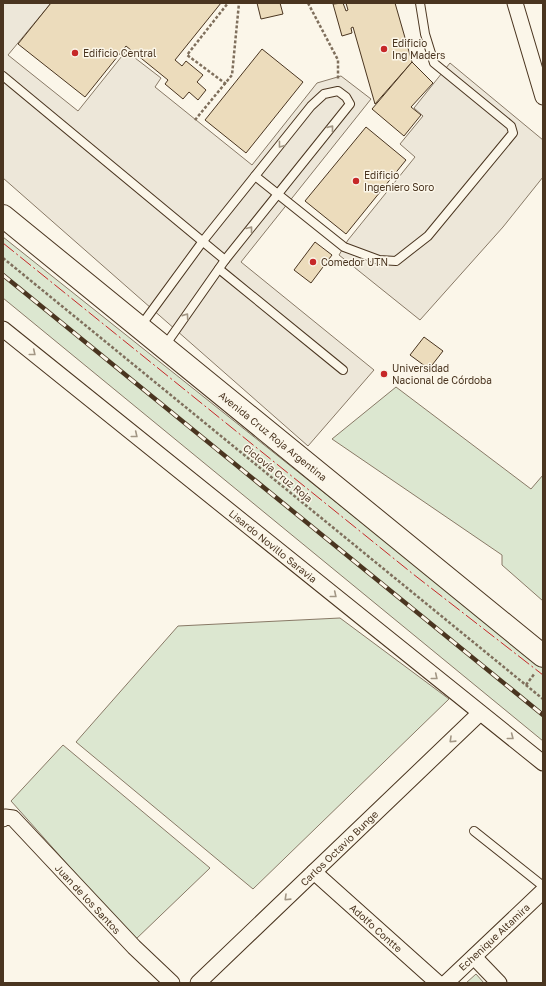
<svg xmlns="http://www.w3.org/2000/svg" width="546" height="986" font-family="'Golos Text',sans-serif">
<rect width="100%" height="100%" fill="#fbf6e9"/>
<!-- green -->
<g fill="#dce7d0" stroke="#887966">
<path d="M3,237l540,430v74l-540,-443z"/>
<path d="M396,387l135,102 12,-14v126l-41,-36v-10l-170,-116z"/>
<path d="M340,618l109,81 -196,190 -177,-147 102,-116z"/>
<path d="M63,745l147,123 -75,72 -124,-139z"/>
<path d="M476,974l8,9h-18z"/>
</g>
<!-- parking -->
<g fill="#ede7d9" stroke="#887966">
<path d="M3,3h48l-43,52 70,56 48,-60 35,27 -6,9 97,78 65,-82 24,-7 30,23 -130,163 133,108 -66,76 -305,-268z"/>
<path d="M450,63l93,77v37l-40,50 -83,93 -81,-65 9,-15 67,-83 -15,-13 23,-28 -9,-8z"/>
</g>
<!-- building -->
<g fill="#ecdcbc" stroke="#4a3520">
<path d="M51,3h170l-46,57 7,6 4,-5 17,14 -6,7 9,8 -8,10 -9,-8 -6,7 -18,-15 3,-4 -42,-34 -41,51 -67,-53z"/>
<path d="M257,3h23l3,11 -22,5z"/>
<path d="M343,3l3,8 2,-1 -2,-7h49l17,59 -37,42 -22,-77 -2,1 1,5 -10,3 -9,-32z"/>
<path d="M262,49l41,33 -57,71 -41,-33z"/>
<path d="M412,62l21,21 -22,24 10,8 -17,21 -32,-27z"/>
<path d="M366,127l40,33 -60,74 -41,-33z"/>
<path d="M315,242l17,13 -21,28 -17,-13z"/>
<path d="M424,337l19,14 -14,18 -19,-14z"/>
</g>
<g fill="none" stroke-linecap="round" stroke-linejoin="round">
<defs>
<g id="service">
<path d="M3,76l222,184 -61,87"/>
<path d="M255,176l89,71 35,13 17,1 32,-25 85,-103 -2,-7 -77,-63 -9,-29 -5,-31"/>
<path d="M219,269l124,101"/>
<path d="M140,327l63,-86 108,-135 13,-12 14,-3 8,6 4,7 -125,156"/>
<path d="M474,831l69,55"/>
</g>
<g id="minor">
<path d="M515,3l28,94"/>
<path d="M3,329l540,434"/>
<path d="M3,819l2,-2 8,1 121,129 38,36"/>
<path d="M314,872l124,111"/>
<path d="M474,957l25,26"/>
<path d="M198,983l282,-270"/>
<path d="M446,983l97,-92"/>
</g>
<path id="secondary" d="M3,216l540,440"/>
</defs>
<!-- service casing -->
<use href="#service" stroke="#4a3520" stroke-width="10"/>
<!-- minor casing -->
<use href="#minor" stroke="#4a3520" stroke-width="17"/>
<!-- secondary casing -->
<use href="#secondary" stroke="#4a3520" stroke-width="24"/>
<!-- path -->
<g stroke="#7f6f5c" stroke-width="2.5" stroke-dasharray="3 2" stroke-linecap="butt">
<path d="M308,3l30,57v19"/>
<path d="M226,84l-39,-29 41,-52"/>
<path d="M195,120l37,-45 7,-72"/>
<path d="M3,258l540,441"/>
<path d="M526,685l9,-12"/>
</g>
<!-- service -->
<use href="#service" stroke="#fbf6e9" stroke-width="8"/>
<!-- minor -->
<use href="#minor" stroke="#fbf6e9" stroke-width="15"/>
<!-- secondary -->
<use href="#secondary" stroke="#fbf6e9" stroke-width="22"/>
<defs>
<path id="rail" d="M3,275l540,440"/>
</defs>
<!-- rail casing -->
<use href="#rail" stroke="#4a3520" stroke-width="4.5"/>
<!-- rail -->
<use href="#rail" stroke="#fbf6e9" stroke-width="3" stroke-dasharray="9" stroke-linecap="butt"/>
<!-- power -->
<path stroke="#c62828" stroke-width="1" stroke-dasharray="14 3 2 3" stroke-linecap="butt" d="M3,243l410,331 130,101"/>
</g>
<!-- one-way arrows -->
<defs><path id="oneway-chevron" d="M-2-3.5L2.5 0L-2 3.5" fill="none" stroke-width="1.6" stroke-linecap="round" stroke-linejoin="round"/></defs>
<g stroke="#a29684">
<use href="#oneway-chevron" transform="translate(331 128) rotate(-51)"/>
<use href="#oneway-chevron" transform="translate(281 145) rotate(128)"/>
<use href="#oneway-chevron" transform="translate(250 229) rotate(-52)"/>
<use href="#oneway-chevron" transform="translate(186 316) rotate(-55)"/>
<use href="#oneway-chevron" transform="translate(33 353) rotate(39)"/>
<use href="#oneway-chevron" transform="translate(135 435) rotate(39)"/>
<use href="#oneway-chevron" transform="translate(334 595) rotate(39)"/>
<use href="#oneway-chevron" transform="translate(435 677) rotate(39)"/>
<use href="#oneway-chevron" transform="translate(511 737) rotate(38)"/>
<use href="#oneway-chevron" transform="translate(452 740) rotate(136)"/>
<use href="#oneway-chevron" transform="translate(287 898) rotate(136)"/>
</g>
<!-- markers -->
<g fill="#c62828" stroke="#fbf6e9" stroke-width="1.5">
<circle cx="384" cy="49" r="4"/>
<circle cx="75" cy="53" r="4"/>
<circle cx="356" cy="181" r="4"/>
<circle cx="313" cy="262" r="4"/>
<circle cx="384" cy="374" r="4"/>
</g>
<g text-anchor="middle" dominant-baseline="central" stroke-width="3" stroke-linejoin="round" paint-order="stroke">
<!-- poi labels -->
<g font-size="10" fill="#4a3520" stroke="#fbf6e9" text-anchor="start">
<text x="392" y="43">Edificio<tspan x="392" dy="12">Ing Maders</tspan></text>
<text x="83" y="53">Edificio Central</text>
<text x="364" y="175">Edificio<tspan x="364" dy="12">Ingeniero Soro</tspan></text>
<text x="321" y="262">Comedor UTN</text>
<text x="392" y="368">Universidad<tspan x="392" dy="12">Nacional de Córdoba</tspan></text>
</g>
<!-- street labels -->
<g font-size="10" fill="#4a3520" stroke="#fbf6e9">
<text transform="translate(273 436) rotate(39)">Avenida Cruz Roja Argentina</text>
<text transform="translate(278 473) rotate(39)">Ciclovía Cruz Roja</text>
<text transform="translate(273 546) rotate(39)">Lisardo Novillo Saravia</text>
<text transform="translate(339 848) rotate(-44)">Carlos Octavio Bunge</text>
<text transform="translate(88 899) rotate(47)">Juan de los Santos</text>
<text transform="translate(376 928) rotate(42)">Adolfo Contte</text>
<text transform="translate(494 937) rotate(-43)">Echenique Altamira</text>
</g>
</g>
<!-- border -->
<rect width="546" height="986" fill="none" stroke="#4a3520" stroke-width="8"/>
</svg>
